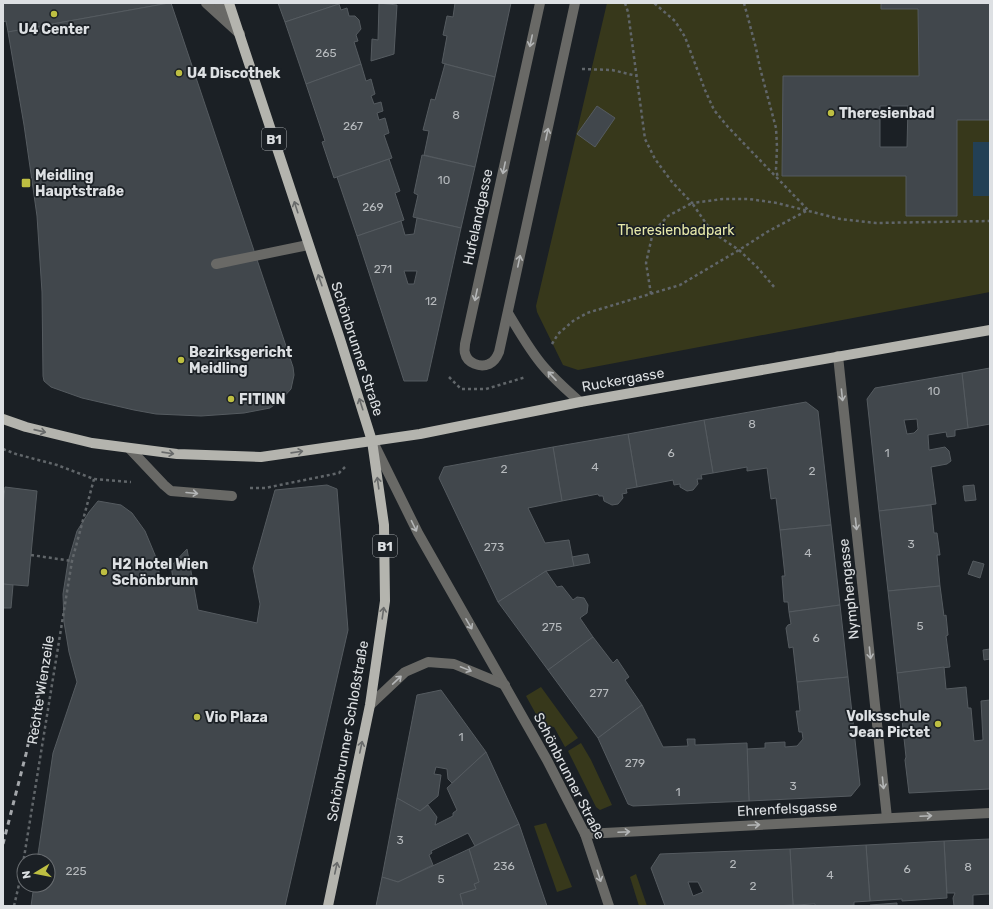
<svg xmlns="http://www.w3.org/2000/svg" width="993" height="909" font-family="Rubik,sans-serif">
<rect width="100%" height="100%" fill="#1b2025"/>
<!-- green -->
<g fill="#37381b">
<path d="M607,3h274l37,6 1,67h-136l-1,100h124v39l51,1v-96h33v172l-412,78 -15,-5 -26,-53 -1,-6z"/>
<path d="M541,687l37,51 -13,9 -11,-20 -12,-2 -16,-29z"/>
<path d="M581,743l10,17 21,45 -12,5 -4,-3 -28,-56z"/>
<path d="M546,823l26,64 -15,5 -23,-66z"/>
<path d="M636,874l11,32h-8l-9,-29z"/>
</g>
<!-- water -->
<rect fill="#234055" x="973" y="142" width="17" height="54"/>
<!-- building -->
<g fill="#41474c" stroke="#555b60" fill-rule="evenodd">
<path d="M3,3h166l-161,29 -2,-11 -3,1z"/>
<path d="M169,3h2l122,364 1,8 -3,14 -10,11 -11,8 -26,5 -43,3 -45,-2 -22,-4 -52,-12 -31,-11 -7,-6 -1,-5 -1,-84 -5,-76 -13,-91 -16,-93z"/>
<path d="M278,3h61v1l-54,18z"/>
<path d="M379,3l18,2 -3,49 -23,7 1,-22 6,1z"/>
<path d="M455,3h56l-16,74 -53,-14 5,-27 -4,-1 4,-19 6,1z"/>
<path d="M881,3h109v117h-33v96h-51v-40h-124l1,-100h136l-1,-67h-37zM880,106h28l-1,41h-27z"/>
<path d="M339,4l2,6 6,-2 2,8h6l4,4 2,9 -5,6 2,6 -4,1 7,22 -55,20 -21,-62z"/>
<path d="M361,64l5,17 5,-2 4,15 -4,2 3,8 7,-2 2,9 -6,2 2,7 6,-2 4,15 -5,2 8,23 -58,20 -12,-36 3,-1 -19,-57z"/>
<path d="M445,64l50,13 -20,90 -51,-12 5,-24 -6,-1 8,-31 4,1z"/>
<path d="M597,106l18,12 -20,29 -18,-13z"/>
<path d="M422,155l53,12 -14,61 -48,-11 5,-22 -4,-2z"/>
<path d="M389,159l11,32 -5,2 9,27 -47,16 -20,-59z"/>
<path d="M417,218l44,10 -34,153h-23l-47,-145 44,-15 4,14 9,-1zM404,271h13l-3,13h-6z"/>
<path d="M990,368v56l-22,4 -6,-55z"/>
<path d="M962,373l6,55 -13,2v6l-8,1 -1,-5 -18,3 1,15 16,-3 4,4 2,10 -4,3 -16,3 5,37 -57,7 -12,-112 8,-11zM917,419l1,10 -4,4 -7,1 -3,-14z"/>
<path d="M806,402l12,9 13,114 -51,5 -4,-32 -5,1 -4,-31 -20,3v-4l-34,6 -9,-53z"/>
<path d="M704,420l9,53 -12,2 1,4h-5l1,5 -5,6 -6,1 -7,-4v-3l-6,1 -1,-5 -36,7 -9,-53z"/>
<path d="M628,434l9,53 -11,2 1,4 -5,1 1,4 -5,6 -6,1 -8,-4 -1,-5h-4l-1,-2 -36,7 -9,-54z"/>
<path d="M553,447l9,54 -34,7 17,35 24,-3 5,26 -28,5 -48,31 -59,-124 5,-11z"/>
<path d="M327,485l10,4 11,141 -63,276h-254l3,-21h14v-24h-11l16,-108 24,-71 -8,-30 -5,-30 -1,-28 5,-32 9,-31 12,-19 9,-11 23,4 11,8 13,18 10,24 6,25 12,-2 -2,-12 16,-17 11,61 59,13 3,-19 -7,-36 22,-78z"/>
<path d="M974,485l2,15 -11,1 -2,-15z"/>
<path d="M5,487l32,4 -9,95 -25,-2v-78z"/>
<path d="M931,505l3,28h3l3,22h-3l3,31 -52,5 -9,-80z"/>
<path d="M831,525l9,80 -51,7 -1,-10h-4l-2,-26h3l-5,-46z"/>
<path d="M588,554l2,9 -16,3 -2,-9z"/>
<path d="M973,561l11,3 -4,14 -12,-4z"/>
<path d="M546,571l11,16 5,-1 11,14 4,-3 7,1 4,7 -1,8 -7,5 13,19 -45,33 -50,-68z"/>
<path d="M3,584l10,1 -2,23h-8z"/>
<path d="M940,586l4,30 2,-1 2,20 -2,1 4,31 -53,6 -9,-82z"/>
<path d="M840,605l8,72 -51,5 -4,-35 -4,1 -3,-20 2,-3 3,-1 -2,-12z"/>
<path d="M593,637l20,26 4,-4 12,18 -4,3 17,25 -44,33 -50,-68z"/>
<path d="M990,649v10l-6,1 -1,-10z"/>
<path d="M944,667l2,22 20,-2 2,21h3l3,33 9,-1 -2,-39 9,-1v89l-81,4 -4,-33 1,-3 -9,-84z"/>
<path d="M848,677l12,108 -9,11 -102,5 -2,-52 18,-1v-5l20,-1v5l12,-1 6,-7 -1,-7h-3l-3,-21h4l-3,-29z"/>
<path d="M441,690l45,62 -34,31 -4,-4 -1,-10 -11,-2 -2,7 7,1 -3,21 -18,15 -23,-13 20,-103z"/>
<path d="M642,705l21,42 25,-1 -1,-7h8v6l52,-2 2,58 -116,5 -5,-2 -30,-66z"/>
<path d="M486,752l33,72 -44,22 -7,-13 -37,18 1,2 -3,2 4,10 -35,17 -16,-5 15,-79 23,13 8,-6 9,12 -2,8 18,-9v-3l4,-3 -10,-22z"/>
<path d="M519,824l28,82h-84l-3,-12 16,-5 -2,-5 5,-2 -10,-33z"/>
<path d="M990,839v57l-1,-2 -16,1v11h-19l-1,-8 2,-5h-8l-3,-52z"/>
<path d="M944,841l3,57 -45,3v-2l-32,2 -4,-56z"/>
<path d="M866,845l4,56 -16,1v3l-8,1h-31v-2l-22,1 -3,-56z"/>
<path d="M469,849l10,33 -5,2 2,5 -16,5 3,12h-87l6,-29 16,5z"/>
<path d="M790,849l3,56 -19,1h-109l-14,-38 9,-14zM688,882h10l5,10 -10,4z"/>
<path d="M897,903v3h-27v-1z"/>
</g>
<g fill="none" stroke-linecap="round" stroke-linejoin="round">
<!-- path -->
<g stroke="#61666a" stroke-width="2.5" stroke-dasharray="3 3" stroke-linecap="butt">
<path d="M625,3l3,9 17,127 10,20 17,23 20,21 31,-4h26l28,4 63,16 36,4 114,-2"/>
<path d="M744,3l12,45 4,20 16,60 1,19 -1,22 2,9"/>
<path d="M582,69l30,1 25,6"/>
<path d="M651,294l-5,-31 7,-31 15,-16 24,-13 20,29 27,18 18,17 18,21"/>
<path d="M552,344l6,-10 15,-13 14,-8 93,-28 59,-35 28,-18 41,-22 -80,-83 -14,-17 -9,-20 -20,-53 -10,-16 -21,-18"/>
<path d="M449,377l12,12h25l40,-12"/>
<path d="M3,449l13,5 41,11 37,14 37,3"/>
<path d="M250,488h15l74,-15 6,-6"/>
<path d="M31,555l41,6"/>
<path d="M14,906l7,-30 51,-315 22,-82"/>
</g>
<!-- minor -->
<g stroke="#696966" stroke-width="10">
<path d="M206,3l34,31"/>
<path d="M219,3l11,16"/>
<path d="M540,3l-75,341c0,3 -1,7 0,9 2,10 15,15 24,11 5,-2 8,-7 10,-12l76,-349"/>
<path d="M216,264l92,-19"/>
<path d="M508,313c11,18 22,38 36,54 11,13 24,24 36,35"/>
<path d="M838,356l49,462"/>
<path d="M374,444l44,89 129,227 38,74 24,72"/>
<path d="M129,448l35,37 7,6 61,5"/>
<path d="M370,705l35,-33 23,-10 26,2 51,21"/>
<path d="M585,834l405,-21"/>
</g>
<!-- major -->
<g stroke="#b4b4ae" stroke-width="10">
<path d="M229,3l111,336 32,102 12,84 1,76 -15,104 -42,201"/>
<path d="M3,419l23,8 66,16 85,11 84,3 159,-23 160,-32 410,-72"/>
</g>
<!-- rail -->
<path stroke="#a4a7ab" stroke-width="3" stroke-dasharray="5 5" stroke-linecap="butt" d="M3,844l23,-90 22,-105"/>
</g>
<!-- one-way arrows -->
<defs><path id="oneway-shaft" d="M-6 0H5M1.5-3L5.5 0L1.5 3" fill="none" stroke-width="1.6" stroke-linecap="round" stroke-linejoin="round"/></defs>
<g stroke="#b4b6b7">
<use href="#oneway-shaft" transform="translate(531 41) rotate(102)"/>
<use href="#oneway-shaft" transform="translate(547 134) rotate(-78)"/>
<use href="#oneway-shaft" transform="translate(504 168) rotate(102)"/>
<use href="#oneway-shaft" transform="translate(519 261) rotate(-78)"/>
<use href="#oneway-shaft" transform="translate(476 295) rotate(102)"/>
<use href="#oneway-shaft" transform="translate(552 376) rotate(-133)"/>
<use href="#oneway-shaft" transform="translate(842 395) rotate(84)"/>
<use href="#oneway-shaft" transform="translate(192 493) rotate(5)"/>
<use href="#oneway-shaft" transform="translate(856 524) rotate(84)"/>
<use href="#oneway-shaft" transform="translate(414 526) rotate(64)"/>
<use href="#oneway-shaft" transform="translate(469 624) rotate(60)"/>
<use href="#oneway-shaft" transform="translate(870 653) rotate(84)"/>
<use href="#oneway-shaft" transform="translate(466 669) rotate(22)"/>
<use href="#oneway-shaft" transform="translate(397 680) rotate(-43)"/>
<use href="#oneway-shaft" transform="translate(883 783) rotate(84)"/>
<use href="#oneway-shaft" transform="translate(926 816) rotate(-3)"/>
<use href="#oneway-shaft" transform="translate(754 825) rotate(-3)"/>
<use href="#oneway-shaft" transform="translate(624 832) rotate(-3)"/>
<use href="#oneway-shaft" transform="translate(599 876) rotate(72)"/>
</g>
<g stroke="#686a6a">
<use href="#oneway-shaft" transform="translate(296 207) rotate(-108)"/>
<use href="#oneway-shaft" transform="translate(320 280) rotate(-109)"/>
<use href="#oneway-shaft" transform="translate(361 404) rotate(-108)"/>
<use href="#oneway-shaft" transform="translate(40 431) rotate(13)"/>
<use href="#oneway-shaft" transform="translate(297 452) rotate(-8)"/>
<use href="#oneway-shaft" transform="translate(168 453) rotate(8)"/>
<use href="#oneway-shaft" transform="translate(378 483) rotate(-98)"/>
<use href="#oneway-shaft" transform="translate(383 613) rotate(-82)"/>
<use href="#oneway-shaft" transform="translate(361 747) rotate(-78)"/>
<use href="#oneway-shaft" transform="translate(336 868) rotate(-78)"/>
</g>
<!-- markers -->
<g fill="#bebf42" stroke="#1b2025" stroke-width="1.5">
<circle cx="54" cy="14" r="4"/>
<circle cx="179" cy="73" r="4"/>
<circle cx="831" cy="113" r="4"/>
<rect x="21" y="178" width="10" height="10" rx="2"/>
<circle cx="181" cy="360" r="4"/>
<circle cx="231" cy="399" r="4"/>
<circle cx="104" cy="572" r="4"/>
<circle cx="197" cy="717" r="4"/>
<circle cx="938" cy="724" r="4"/>
</g>
<g text-anchor="middle" dominant-baseline="central" stroke-width="3.5" stroke-linejoin="round" paint-order="stroke">
<!-- number labels -->
<g font-size="12" fill="#b6babd">
<text x="326" y="53">265</text>
<text x="456" y="115">8</text>
<text x="353" y="126">267</text>
<text x="444" y="180">10</text>
<text x="373" y="207">269</text>
<text x="383" y="269">271</text>
<text x="431" y="301">12</text>
<text x="934" y="391">10</text>
<text x="752" y="424">8</text>
<text x="671" y="453">6</text>
<text x="887" y="453">1</text>
<text x="595" y="467">4</text>
<text x="504" y="469">2</text>
<text x="812" y="471">2</text>
<text x="911" y="544">3</text>
<text x="494" y="547">273</text>
<text x="808" y="553">4</text>
<text x="920" y="626">5</text>
<text x="552" y="627">275</text>
<text x="816" y="638">6</text>
<text x="599" y="693">277</text>
<text x="461" y="737">1</text>
<text x="635" y="763">279</text>
<text x="793" y="786">3</text>
<text x="678" y="792">1</text>
<text x="400" y="840">3</text>
<text x="733" y="864">2</text>
<text x="504" y="866">236</text>
<text x="968" y="867">8</text>
<text x="907" y="869">6</text>
<text x="76" y="871">225</text>
<text x="830" y="875">4</text>
<text x="441" y="879">5</text>
<text x="753" y="886">2</text>
</g>
<!-- shield labels -->
<g fill="#1b2025" stroke="#a3a6aa" stroke-width="1">
<rect x="262" y="128" width="24" height="22" rx="3"/>
<rect x="373" y="535" width="24" height="22" rx="3"/>
</g>
<g font-size="13" font-weight="bold" fill="#dde0e3">
<text x="274" y="139">B1</text>
<text x="385" y="546">B1</text>
</g>
<!-- poi labels -->
<g font-size="14" font-weight="bold" fill="#dde0e3" stroke="#1b2025" text-anchor="start">
<text x="54" y="29" text-anchor="middle">U4 Center</text>
<text x="187" y="73">U4 Discothek</text>
<text x="839" y="113">Theresienbad</text>
<text x="35" y="175">Meidling<tspan x="35" dy="16">Hauptstraße</tspan></text>
<text x="189" y="352">Bezirksgericht<tspan x="189" dy="16">Meidling</tspan></text>
<text x="239" y="399">FITINN</text>
<text x="112" y="564">H2 Hotel Wien<tspan x="112" dy="16">Schönbrunn</tspan></text>
<text x="930" y="716" text-anchor="end">Volksschule<tspan x="930" dy="16">Jean Pictet</tspan></text>
<text x="205" y="717">Vio Plaza</text>
</g>
<!-- street labels -->
<g font-size="14" fill="#dde0e3" stroke="#1b2025">
<text transform="translate(478 217) rotate(-78)">Hufelandgasse</text>
<text transform="translate(357 349) rotate(72)">Schönbrunner Straße</text>
<text transform="translate(623 380) rotate(-10)">Ruckergasse</text>
<text transform="translate(849 589) rotate(-96)">Nymphengasse</text>
<text transform="translate(41 690) rotate(-81)">Rechte Wienzeile</text>
<text transform="translate(348 731) rotate(-80)">Schönbrunner Schloßstraße</text>
<text transform="translate(569 776) rotate(63)">Schönbrunner Straße</text>
<text transform="translate(787 809) rotate(-3)">Ehrenfelsgasse</text>
</g>
<!-- park labels -->
<g font-size="14" fill="#e6e8a9" stroke="#1b2025">
<text x="676" y="230">Theresienbadpark</text>
</g>
</g>
<!-- border -->
<rect width="993" height="909" fill="none" stroke="#dde0e3" stroke-width="8"/>
<!-- north arrow -->
<g transform="translate(36 873) rotate(260)"><circle r="19" fill="#1b2025" stroke="#696d71"/>
<path d="M0-3L7 15L0 10L-7 15Z" fill="#bebf42"/>
<text y="-6" font-size="11" font-weight="bold" text-anchor="middle" fill="#dde0e3">N</text>
</g>
</svg>
